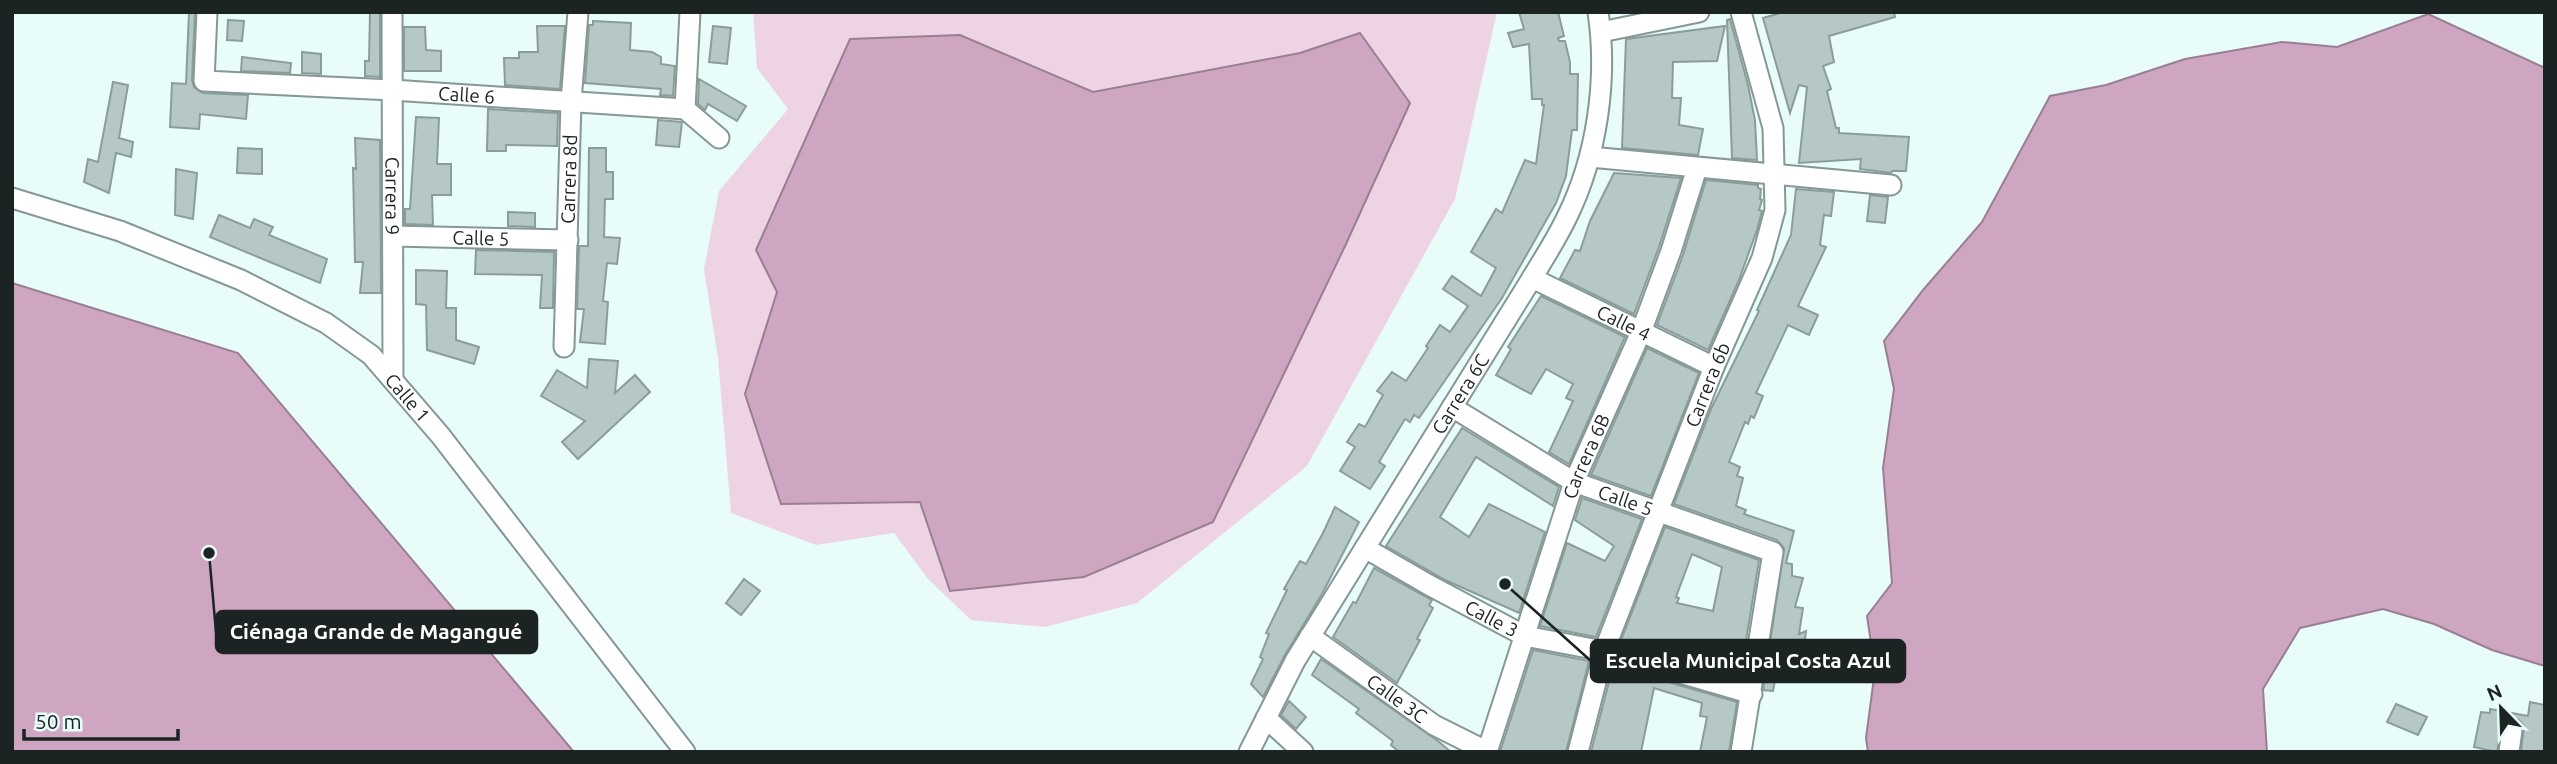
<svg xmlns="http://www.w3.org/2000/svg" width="2557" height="764" font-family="Ubuntu,sans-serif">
<rect width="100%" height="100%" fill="#e8fcfa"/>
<!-- green -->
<path fill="#eed3e5" d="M753,12h744l-42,187 -148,267 -170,137 -92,24 -74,-7 -43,-41 -34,-46 -78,12 -85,-32 -13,-155 -14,-89 15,-78 69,-82 -31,-41z"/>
<!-- water -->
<g fill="#cfa6c2" stroke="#997f92" stroke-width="2">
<path d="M2428,14l117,54v598l-53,-16 -58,-26 -51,-15 -83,19 -37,61 4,63h-399l-2,-14 9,-68 -8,-54 25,-33 -9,-115 11,-79 -10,-48 39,-51 59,-68 68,-126 56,-11 79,-26 97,-17 55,5z"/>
<path d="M1360,33l50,70 -64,141 -133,278 -129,55 -134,14 -30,-89 -139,2 -36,-110 32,-102 -21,-42 94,-211 110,-4 133,57 207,-39z"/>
<path d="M12,283l226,70 336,399h-562z"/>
</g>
<!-- building -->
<g fill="#b5c8c6" stroke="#8b9d9b" stroke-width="2" fill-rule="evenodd">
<path d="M189,12h6l-3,68 2,7 9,6 45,2 -2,24 -46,-5 -1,15 -29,-2 2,-44 14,1z"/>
<path d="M370,12h10v65l-15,-1v-15h4z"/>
<path d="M1519,12h39l6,24 -6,2 1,3h6l5,21v12h8l-1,56h-5l-6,46 -10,27 -54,95 -83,120 -5,-3 -4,7 -5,-3 -26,43 6,4 -15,23 -30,-18 15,-24 -8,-5 12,-18 6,3 18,-32 -6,-4 15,-19 14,9 22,-33 -2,-2 14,-21 10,7 18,-26 -25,-17 9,-13 29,20 15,-28 -25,-16 25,-43 6,4 23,-53 11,4 8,-59h-2v-6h-10l-3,-55 -16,3 -5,-14 16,-4z"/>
<path d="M1784,12h110l1,5 -66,19 5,26 -11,4 8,23 -4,2 9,37h3v5l70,4 -3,34h-14l-1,2 -31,-4 1,-10 -62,4 8,-76 -8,-2 -9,28 -27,-95z"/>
<path d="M1730,19l18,66 7,35 2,40 -25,-2 -5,-138z"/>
<path d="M228,20l16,1 -2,20 -15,-1z"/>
<path d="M593,21l38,2 -1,27 22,2 9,5v7l14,2 -2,30 -13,-1 1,-6 -76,-6 4,-58h4z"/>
<path d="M537,26h28l-5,63 -55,-4 -1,-27h15v-6h19z"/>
<path d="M713,26l18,2 -4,36 -18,-2z"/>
<path d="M1725,26l-8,35 -44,1 -1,36h9l-2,27 24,4 -5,26 -76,-7 4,-109z"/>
<path d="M404,27h21l1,23 15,1v20h-37z"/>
<path d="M302,52l19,2v20l-19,-1z"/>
<path d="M242,57l49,6 -1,10 -49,-2z"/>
<path d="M699,79l47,27 -9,15 -29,-17 -3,6 -7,-6z"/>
<path d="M113,82l15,3 -9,53 14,4 -2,15 -15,-4 -7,40 -25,-11 4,-23 10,3z"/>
<path d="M488,109l70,4 -1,33 -51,-1v6h-19z"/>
<path d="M416,117l23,1 -2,46h14v31h-19l1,30 -28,-1v-15h5z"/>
<path d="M658,120l24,2 -3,25 -23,-2z"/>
<path d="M355,138l25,2 1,153h-21l3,-31h-8l-2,-94 3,1z"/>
<path d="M238,148l24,1v25l-25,-1z"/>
<path d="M589,148h17v24h7v27h-8l-1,38 16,1 -3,26 -10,-1 -4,38 5,1 -3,42 -25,-2 4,-33h-7l2,-63h9z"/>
<path d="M176,169l21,4 -4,46 -18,-4z"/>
<path d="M1614,173l67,5 -22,69 -25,67 -74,-36 15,-28 5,1 10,-30z"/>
<path d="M1706,180l52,5v3l3,1 -1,10 2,1 -3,10 3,1 -5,19 -18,50 -31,70 -51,-25 26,-70z"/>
<path d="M1796,189l38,3 -3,24 -7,-1 -4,30 6,2 -28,59 20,9 -9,20 -21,-10 -32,68 7,3 -9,22 -3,-2 -3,8 -3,-2 -16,40 11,5 -3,9 6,2 -7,28 10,4 -2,4 50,17 -8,32 6,1v12l11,2 -8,29 8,1 -4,26 7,-3 -3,24 -3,21 -15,-3 -1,9 -9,-2 -2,11 -10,-1 21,-142 -7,-8 -103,-36 37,-95 48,-98 -2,-1 34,-75z"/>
<path d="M1870,195l18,2 -3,26 -18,-2z"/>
<path d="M508,212l27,1v14l-27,-1z"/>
<path d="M219,215l31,13 4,-9 19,8 -4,8 58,24 -7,24 -110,-46z"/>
<path d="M476,250l78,2 -1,56h-13l2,-33 -67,-1z"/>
<path d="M416,270l31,1 -1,37h10v32l23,7 -5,17 -47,-14 -1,-45 -10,-1z"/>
<path d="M1541,296l84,41 -56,127 -20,-12 24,-51 -7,-3 7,-14 -27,-15 -15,25 -35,-19 15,-26 -3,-2z"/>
<path d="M1647,348l52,25 -48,123 -60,-21z"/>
<path d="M589,359l29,2 -3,32 20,-18 15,17 -72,67 -16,-17 23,-21 -44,-25 16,-26 30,18z"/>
<path d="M1462,428l97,59 -6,19 -77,-49 -36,60 29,20 20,-33 56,28 -26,81 -74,-33 -59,-34z"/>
<path d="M1582,498l60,21 -46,118 -56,-11 27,-83 38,18 9,-15 -39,-26z"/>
<path d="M1335,507l24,15 -37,72 -37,61 -22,42 -12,-13 12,-25 -3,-2 9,-23 -3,-1 21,-43 -3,-1 16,-28 6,3 17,-31z"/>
<path d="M1665,527l94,33 -19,118 -120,-35zM1692,554l30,13 -9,44 -36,-8 2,-5 -3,-1z"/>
<path d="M1374,568l58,32 -3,5 4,3 -16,31 3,1 -23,43 -64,-46 20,-35 3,1z"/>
<path d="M744,579l16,12 -19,24 -15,-12z"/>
<path d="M1533,650l56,11 -23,91h-66z"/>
<path d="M1321,659l117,82 13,11h-52l-8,-7 2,-4 -37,-28 3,-4 -47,-34z"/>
<path d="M1613,666l124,36 -8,50h-29l7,-35 -7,-1 2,-13 -48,-15 -13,64h-50z"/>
<path d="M1289,701l17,16 -10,12 -15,-14z"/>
<path d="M2530,702l15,3v47h-24l3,-26 -5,-6 -6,-2 -11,5 -5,29 -23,-5 7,-35 9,1v-4l38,7z"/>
<path d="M2396,704l31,13 -9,18 -31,-13z"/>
</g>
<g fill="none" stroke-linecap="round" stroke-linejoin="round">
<defs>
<g id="street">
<path id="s1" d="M207,12l-3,69 188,9 293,19 34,29"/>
<path id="s2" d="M392,12l1,367"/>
<path d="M1601,32l98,-20"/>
<path d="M685,109l5,-97"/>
<path d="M1590,157l301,28"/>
<path id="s3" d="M12,198l108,33 121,49 85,43 45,32 69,80 245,317"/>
<path id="s4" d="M393,236l175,4"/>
<path id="s5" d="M1532,278l182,89"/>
<path id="s6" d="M564,347l7,-245 7,-90"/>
<path id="s7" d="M1452,407l122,75 199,70 -32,200"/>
<path id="s8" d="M1365,548l64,37 96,51 79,15 148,43"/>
<path id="s9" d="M1310,636l124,89 54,27"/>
<path d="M1266,718l37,34"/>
<path id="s10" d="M1249,752l46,-91 237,-383c12,-20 25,-40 35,-61 30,-61 41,-137 31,-205"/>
<path id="s11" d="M1487,752l87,-270 67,-150 30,-81 26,-83"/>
<path id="s12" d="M1578,752l26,-101 110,-284 48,-109 13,-48 -2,-82 -32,-116"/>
<path d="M2509,752l3,-22"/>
</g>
</defs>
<!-- street casing -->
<use href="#street" stroke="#859796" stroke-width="23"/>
<!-- street -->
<use href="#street" stroke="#fff" stroke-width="19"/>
</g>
<g text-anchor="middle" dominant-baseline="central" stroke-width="6" stroke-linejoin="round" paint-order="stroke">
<!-- street labels -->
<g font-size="19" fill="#1c2323" stroke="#e8fcfa">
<text stroke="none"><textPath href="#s1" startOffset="332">Calle 6</textPath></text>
<text stroke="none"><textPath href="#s6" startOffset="168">Carrera 8d</textPath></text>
<text stroke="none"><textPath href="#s2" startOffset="184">Carrera 9</textPath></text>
<text stroke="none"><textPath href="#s4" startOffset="88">Calle 5</textPath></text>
<text stroke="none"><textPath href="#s5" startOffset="102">Calle 4</textPath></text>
<text stroke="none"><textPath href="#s12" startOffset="390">Carrera 6b</textPath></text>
<text stroke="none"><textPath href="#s10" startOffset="416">Carrera 6C</textPath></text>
<text stroke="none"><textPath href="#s3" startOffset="450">Calle 1</textPath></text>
<text stroke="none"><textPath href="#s11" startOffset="312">Carrera 6B</textPath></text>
<text stroke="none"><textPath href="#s7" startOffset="198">Calle 5</textPath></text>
<text stroke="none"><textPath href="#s8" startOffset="145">Calle 3</textPath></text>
<text stroke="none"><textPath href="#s9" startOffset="107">Calle 3C</textPath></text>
</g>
</g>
<!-- callouts -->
<path fill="none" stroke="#1c2323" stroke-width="2.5" d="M209 553L216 632M1505 584L1591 661"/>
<g fill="#1c2323" stroke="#e8fcfa" stroke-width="2.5">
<circle cx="209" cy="553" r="7"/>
<circle cx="1505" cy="584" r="7"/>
</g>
<g fill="#1c2323" stroke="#1c2323" stroke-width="2.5">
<rect x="216" y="611" width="321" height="42" rx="7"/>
<rect x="1591" y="640" width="314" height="42" rx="7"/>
</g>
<g font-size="21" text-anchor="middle" font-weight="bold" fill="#fff">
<text x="376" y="639">Ciénaga Grande de Magangué</text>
<text x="1748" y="668">Escuela Municipal Costa Azul</text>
</g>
<!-- border -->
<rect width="2557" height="764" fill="none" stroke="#1c2323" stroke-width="28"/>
<!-- north arrow -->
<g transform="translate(2501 708) rotate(337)" stroke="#e8fcfa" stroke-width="5" paint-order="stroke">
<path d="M0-5L12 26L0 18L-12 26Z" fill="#1c2323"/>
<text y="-10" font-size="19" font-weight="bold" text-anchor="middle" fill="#1c2323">N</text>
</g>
<!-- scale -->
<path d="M24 729v10h154v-10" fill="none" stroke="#1c2323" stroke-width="3.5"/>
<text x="35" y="729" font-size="21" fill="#1c2323" stroke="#e8fcfa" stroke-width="5" paint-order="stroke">50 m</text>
</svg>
